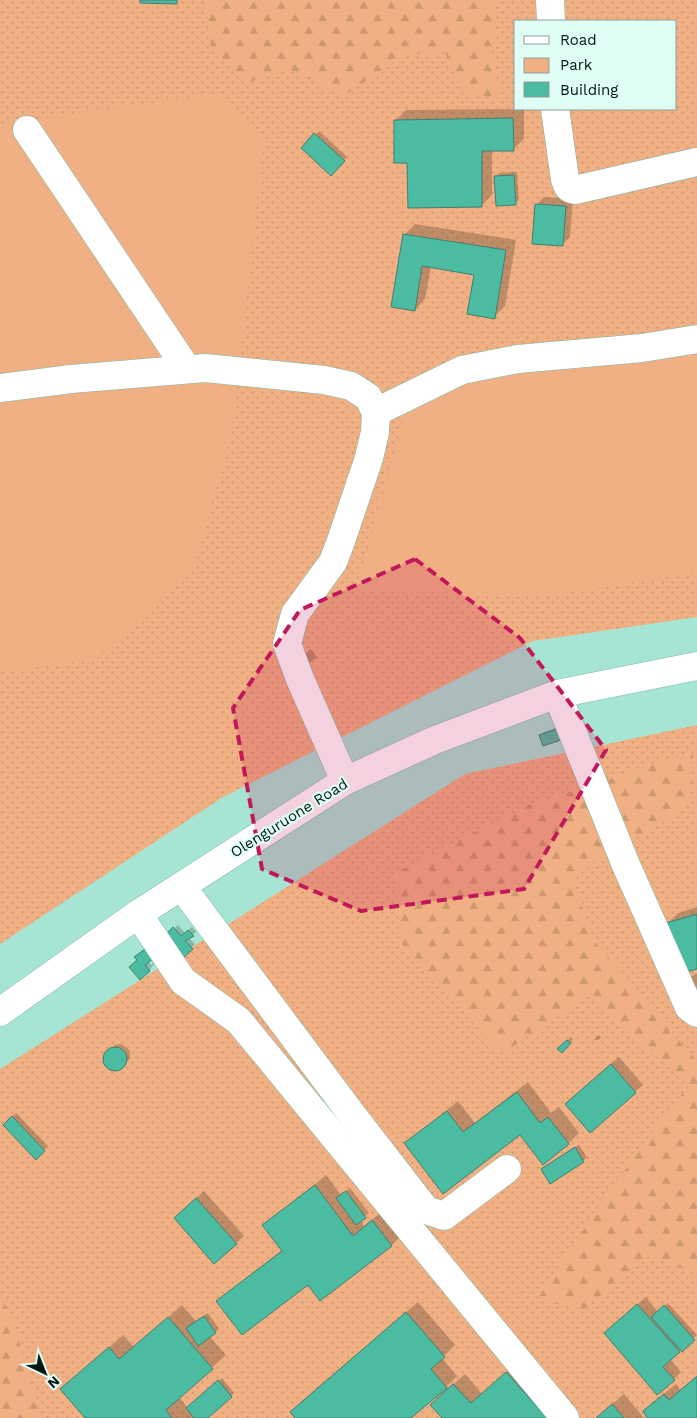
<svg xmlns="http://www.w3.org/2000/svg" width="697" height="1418" font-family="'Work Sans',sans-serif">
<defs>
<pattern id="green-dots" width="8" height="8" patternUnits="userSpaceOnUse" patternTransform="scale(1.25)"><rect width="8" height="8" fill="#f1b083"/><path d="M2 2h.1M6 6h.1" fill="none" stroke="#cd9770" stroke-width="1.8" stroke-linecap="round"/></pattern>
<pattern id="forest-firs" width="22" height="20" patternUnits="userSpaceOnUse" patternTransform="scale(1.25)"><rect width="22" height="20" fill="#f1b083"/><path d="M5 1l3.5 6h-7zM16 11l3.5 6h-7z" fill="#cd9770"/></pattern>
</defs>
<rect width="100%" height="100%" fill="#a6e5d3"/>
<!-- green -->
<g fill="url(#green-dots)" fill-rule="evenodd">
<path d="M0,0h697v617l-164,24 -310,156 -223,147zM516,21h160v88h-160z"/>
<path d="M697,725v693h-697v-349l465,-295z"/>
</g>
<!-- forest -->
<g fill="url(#forest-firs)">
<path d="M205,0h287l4,4 -4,48 8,46 -37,-3 -18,-43 -43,4 -58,40 -58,-28 -40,16 -35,-37z"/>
<path d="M693,752l-3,53 -118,70 21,65 55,61 38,49 11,10v214l-48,-18 -65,53 -47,-9c48,-75 98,-146 152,-215l-101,-89 -86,58 -101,-111 -6,-70 133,-68z"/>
<path d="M0,1299l11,13 30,106h-41z"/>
</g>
<!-- pitch -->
<g fill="#f1b083">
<path d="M222,93l42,45 -32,293 -37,135 -99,93 -96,13v-548z"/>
<path d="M697,339v233l-136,22 -205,-2 54,-196 52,-26z"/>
</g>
<!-- shadow -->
<g fill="#0003">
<path d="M524,109v30l-11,10 -21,1v45l-11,11 -73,-45 -13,-40 11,-11z"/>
<path d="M319,131l28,26 -16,17 -28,-26z"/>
<path d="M517,172l2,28 -4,3 -19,-27 3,-3z"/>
<path d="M544,197l29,2 -3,38 -8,8 -26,-40z"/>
<path d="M415,224l101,16 -11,66 -11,11 -19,-43 -44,-7 -6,32 -10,11 -11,-75z"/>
<path d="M311,649l6,8 -11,9 -2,-11z"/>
<path d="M564,725l3,9 -27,2 4,-4z"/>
<path d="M697,907v61l-30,-44 11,-11z"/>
<path d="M178,925l7,8 7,-6 4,5 -7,6 6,6 -13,13 -18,-19z"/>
<path d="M158,958l-9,13 -11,-11 10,1 3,4z"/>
<path d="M697,973v14l-5,1 -3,-10z"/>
<path d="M598,1035l3,2 -3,3h-4z"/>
<path d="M571,1037l2,2 -11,13 -3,-3z"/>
<path d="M122,1044l8,7v8l-12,11 -7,-1 -5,-4 -1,-10 10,-10z"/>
<path d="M619,1057l24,28 -53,46 -16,-35z"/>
<path d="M528,1082l23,31 8,-6 20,26 -11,11 -48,-11 -114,10 52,-42 17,22z"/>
<path d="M16,1113l32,33 -12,12 -31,-33z"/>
<path d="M579,1145l8,12 -4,4 -41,8z"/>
<path d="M326,1175l15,20 9,-7 19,25 -9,7 4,6 20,-16 18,25 -10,10 -72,55 -12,-16 -90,17 64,-51 -18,-24z"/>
<path d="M204,1191l40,45 -29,27 -32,-52z"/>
<path d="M646,1297l12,15 10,-9 29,32 -27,24 11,13 -7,7 -61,-53z"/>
<path d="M418,1302l37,43 -13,13 15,18 -11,11 -37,31h-112l-5,-6 10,-11z"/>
<path d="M182,1305l14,16 12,-8 11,16 -9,8 16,18 -47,42 9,11 34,-30 12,15 -28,25h-119l-25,-29 61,-54 11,12z"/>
<path d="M517,1362l45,56h-118l-1,-24 22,-20 17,20z"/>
<path d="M697,1376v42h-50l2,-2 -4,-5 11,-11 20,-16 4,6z"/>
<path d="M624,1394l20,24h-47l5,-5z"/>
</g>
<!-- building -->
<g fill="#4bbba1" stroke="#427f70">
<path d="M140,0h37v4l-37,-1z"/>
<path d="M513,118l1,33h-32v56l-74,1 -1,-45h-13v-43z"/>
<path d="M314,133l31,28 -14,15 -30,-28z"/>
<path d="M514,175l2,30 -20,1 -2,-30z"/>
<path d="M535,204l31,2 -3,40 -31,-2z"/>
<path d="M403,234l103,16 -11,69 -28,-5 7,-39 -52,-9 -7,45 -24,-4z"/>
<path d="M560,728l4,11 -21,7 -4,-11z"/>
<path d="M697,914v55l-17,5 -14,-51z"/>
<path d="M173,927l8,9 7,-6 6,6 -9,5 8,8 -11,10 -20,-21z"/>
<path d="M145,949l8,10 -8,6 5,6 -10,9 -11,-13 8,-7 -3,-3z"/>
<path d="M567,1040l4,3 -9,10 -5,-4z"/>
<circle cx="115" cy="1059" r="12"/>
<path d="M611,1064l25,29 -46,40 -25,-29z"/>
<path d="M517,1092l23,31 8,-6 21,27 -26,21 -23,-30 -77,59 -39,-51 43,-32 16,21z"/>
<path d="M12,1116l33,35 -9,9 -33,-35z"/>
<path d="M575,1147l9,15 -34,22 -9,-15z"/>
<path d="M315,1185l38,51 19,-16 20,26 -72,55 -12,-16 -66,50 -26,-34 66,-50 -20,-26z"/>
<path d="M346,1191l20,27 -10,7 -20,-27z"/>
<path d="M196,1198l41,46 -23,20 -40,-46z"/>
<path d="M637,1304l43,48 -17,15 12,13 -18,15 -53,-62z"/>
<path d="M664,1305l31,35 -13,12 -31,-35z"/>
<path d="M406,1312l39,45 -14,12 16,19 -36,30h-116l-5,-6z"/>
<path d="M204,1316l12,17 -18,13 -12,-18z"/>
<path d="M168,1317l45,52 -47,41 6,8h-87l-25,-29 49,-42 10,12z"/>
<path d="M506,1372l41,46h-105l-12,-13 23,-21 18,19z"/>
<path d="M697,1376v42h-50l-4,-7 21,-17 5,6z"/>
<path d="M218,1380l14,17 -24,21h-14l-8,-10z"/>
<path d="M612,1404l12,14h-28z"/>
</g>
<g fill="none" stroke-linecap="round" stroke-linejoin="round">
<defs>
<g id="minor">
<path d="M550,0l1,21"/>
<path d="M555,109l10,70c2,7 3,10 10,11l122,-28"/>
<path d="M27,130l160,239"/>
<path d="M0,388l71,-9 134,-11 119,12 27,6 17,11 8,15 -1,20 -6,26 -28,83 -8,21 -38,52 -8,30 13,35 45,102"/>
<path d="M376,412l86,-42 56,-11 124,-11 55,-9"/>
<path d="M557,694l69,171 63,142 8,6"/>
<path d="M182,887l171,229 73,94 18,6 63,-47"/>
<path d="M138,914l45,67 56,40 326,397"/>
<path d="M0,1012l138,-98 207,-133 90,-41 122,-46 140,-28"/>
</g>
</defs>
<!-- minor casing -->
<use href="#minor" stroke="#7bb9a8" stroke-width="29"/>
<!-- minor -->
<use href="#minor" stroke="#fff" stroke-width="28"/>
</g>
<!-- marked area -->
<path fill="#c2185b" fill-opacity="0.2" stroke="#c2185b" stroke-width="4" stroke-dasharray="10 6" stroke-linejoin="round" d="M415,559l105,79 86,112 -82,139 -163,22 -99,-42 -29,-161 67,-98z"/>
<g text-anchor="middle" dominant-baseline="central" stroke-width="4.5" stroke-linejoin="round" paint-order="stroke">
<!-- street labels -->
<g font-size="15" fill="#011812" stroke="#e0fef5">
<text transform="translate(289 818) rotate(-32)">Olenguruone Road</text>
</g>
</g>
<!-- legend -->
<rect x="514" y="20" width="162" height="90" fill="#e0fef5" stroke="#87a29a"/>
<rect x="524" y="36" width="25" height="8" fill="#ffffff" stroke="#87a29a"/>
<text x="560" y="45" font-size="15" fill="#011812">Road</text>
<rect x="524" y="58" width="25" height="15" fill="#f1b083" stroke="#87a29a"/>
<text x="560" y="70" font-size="15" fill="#011812">Park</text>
<rect x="524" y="82" width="25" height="15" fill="#4bbba1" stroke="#87a29a"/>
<text x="560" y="95" font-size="15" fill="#011812">Building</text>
<!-- north arrow -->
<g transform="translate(45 1373) rotate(137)" stroke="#e0fef5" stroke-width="4" paint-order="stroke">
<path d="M0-4L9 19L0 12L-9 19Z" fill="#011812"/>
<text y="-8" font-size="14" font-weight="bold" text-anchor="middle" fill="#011812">N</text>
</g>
</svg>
